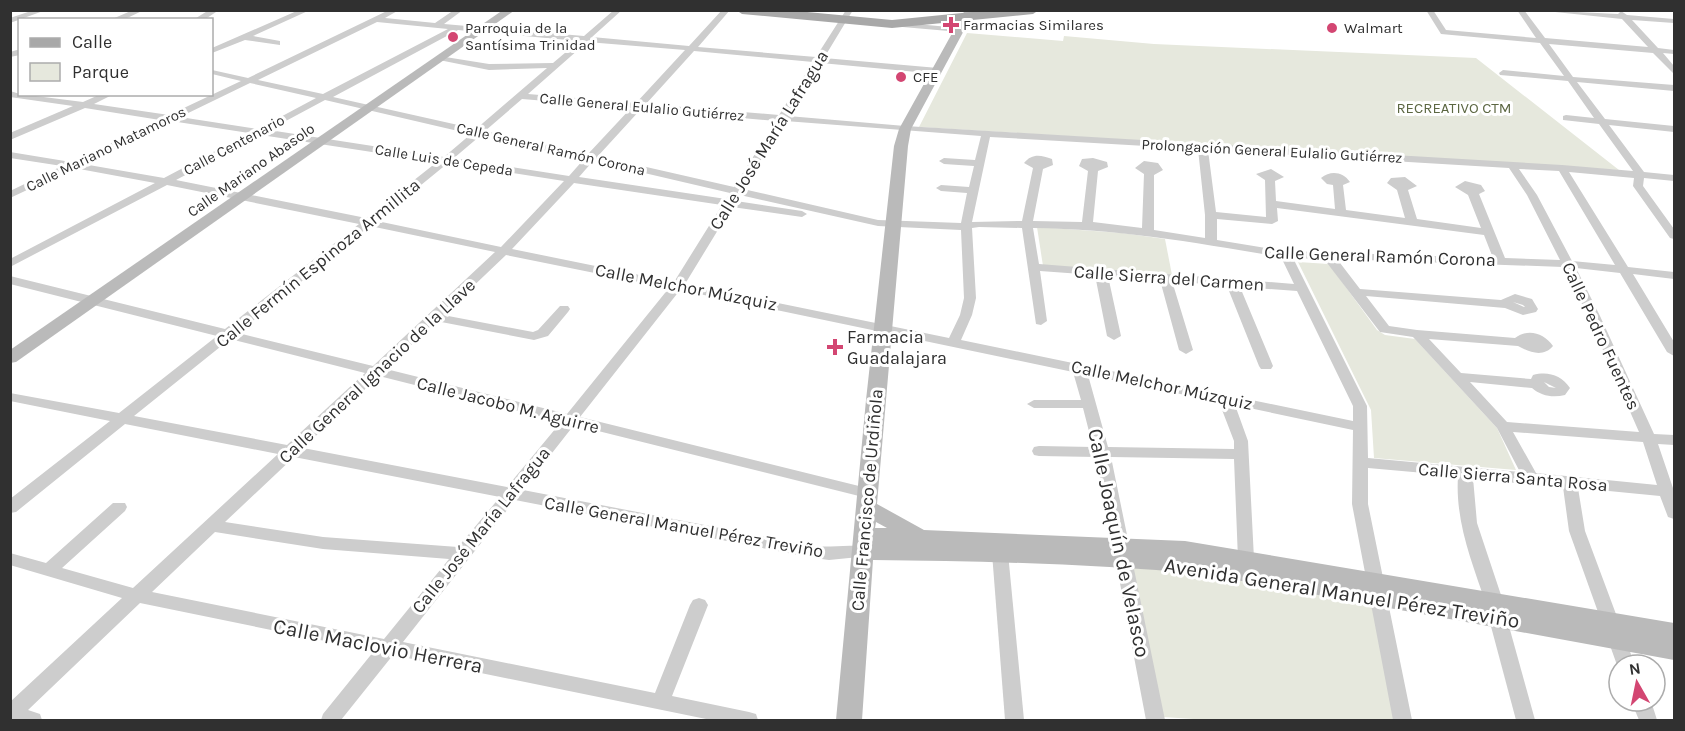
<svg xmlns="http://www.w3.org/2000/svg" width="1685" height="731" font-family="Karla,sans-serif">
<rect width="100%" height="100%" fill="#fff"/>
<!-- green -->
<g fill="#e6e8dd">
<path d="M967,33l96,8 1,-5 90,8 322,14 143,112 -700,-43z"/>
<path d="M1037,227l85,6 43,6 7,36 -129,-9z"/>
<path d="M1298,262l31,2 48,66 8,5 30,4 82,89 19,42 -142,-12 -3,-48z"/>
<path d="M1133,568l55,3 185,34 22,115h-186l-46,-3z"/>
</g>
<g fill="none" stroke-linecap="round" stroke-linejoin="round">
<!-- minor -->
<g fill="#cdcdcd" fill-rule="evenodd">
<path d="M34,10h12l-36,13v-5z"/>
<path d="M133,10h11l-21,10h-13z"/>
<path d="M209,10h10l-15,10h-11z"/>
<path d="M299,10h11l-57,26 27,5v4l-35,-5 -33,13v-5z"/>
<path d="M389,10h10l-14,8 50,5 19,-13h9l-19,14 140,12 30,-26h8l-30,27 97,9 33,-36h8l-32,37 118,10 30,-47h7l-29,48 114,10 4,3 -4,3 -117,-11 -33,53 117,10 657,39 71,6 -34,-47 -36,-4v-4l3,-1 28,3 -26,-37 -68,-6 -1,-2 4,-3 61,6 -24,-33 -99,-9 -15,-24h7l13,20 90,8 -19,-28h7l21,28 103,9 -26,-28 -86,-9 82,4 3,-3 6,4 47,4v4l-42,-3 26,28 16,2v4l-11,-1 11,13v8l-21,-21 -104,-9 24,33 101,8v6l-97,-9 28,37 69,7v6l-65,-7 35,47 30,3v6l-30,-3 -1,8 31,43v10l-4,-1 -37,-52 1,-8 -65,-6 59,95 46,5v7l-41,-5 41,68v14l-7,-4 -47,-79 -44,-5 24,48 54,118 20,1v10l-16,-1 16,47v28l-6,-2 -8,-21 -82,-8 7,43 50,134h-16v4l-2,-4 -48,-134 -6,-44 -31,-2 -59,-7 4,45 27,81 -3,5 -6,2 -6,-2 -3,-5c-14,-42 -31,-82 -28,-128l-90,-8v36l44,216h-19l-41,-216 1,-74 -118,-25 13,36 6,118 -2,4 -6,2 -6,-2 -2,-4 -4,-100 -123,-2 54,263h-19l-50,-263 -57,-1 -5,-1 -2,-4 2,-4 5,-1 54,1 -10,-39h-49l-7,-4 7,-4h47l-8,-28 -393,-82 -100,127 287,71 6,1 2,4 -2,4 -6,1 -293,-73 -51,65 291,56c18,2 38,-3 55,2l2,4 -2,4 -40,4 -15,-2 -299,-58 -112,142 252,51 35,-88 3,-5 6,-2 6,2 3,5 -36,91 77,16 7,2 2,6h-47l-318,-65 -52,65h-20l2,-6 51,-63 -234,-48 -112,107 12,4 2,6h-32v-18l112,-104 -112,-33v-12l36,10 67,-60h12l2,4 -2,4 -63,57 71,20 145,-134 -153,-30 -109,88 -6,1v-14l100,-78 -100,-20v-8l109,20 98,-77 -207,-52v-8l215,53 134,-105 -192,-39 -157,82v-8l145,-76 -81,-15 -64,30v-7l52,-25 -52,-8v-6l61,10 89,-42 -75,-12 -75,32v-7l63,-27 -63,-9v-6l10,3 63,8 18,-8h13l-20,10 75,11 72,-34 -29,-7v-4l36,8zM377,22l71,7 -125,65 -65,-14zM458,30l121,11 -26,22 -64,1 -50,-8v4l50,10 58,-2 -71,61 -143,-32zM587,42l98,8 -49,53 -108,-9zM694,51l119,11 -34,53 -133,-11zM250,83l66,15 -58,31 -78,-12zM522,99l109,9 -43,46 -103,-23zM325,100l146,34 -27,23 -175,-27zM641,109l135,12 -42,66 -136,-31zM171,121l78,12 -85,45 -81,-14zM785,121l196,15 -6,24 -31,-2 -5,3 5,3 30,2 -5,21 -28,-2 -5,3 5,3 26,2 -6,30 -83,-3 -135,-31zM261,135l176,27 -71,56 -190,-38zM480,136l104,23 -15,17 -115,-18zM990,137l208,12 7,66v23l-51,-8v-55l9,-5 -5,-7 -14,-2 -9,7 9,6 -2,54 -49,-6 5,-51 10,-4 -1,-5 -14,-4 -11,1 -3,7 9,5 -6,51 -49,-1 10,-52 10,-4 -1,-6c-11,-4 -20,-6 -28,4l9,5 -11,53 -50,1zM1208,150l301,18 18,27 33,65 -55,-2 -26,-64 6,-3 -4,-6 -16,-4 -10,6 13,8 13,33 -64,-9 -9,-29 9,-4 -12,-9 -14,1 -4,5 10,7 8,28 -59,-8 -3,-25 7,-3c-7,-10 -19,-12 -29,-4l6,6 6,1 2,24 -59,-8 -1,-20 9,-4 -13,-8 -15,5 9,6 1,37 -50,-5zM593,161l137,32 -4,6 -147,-22zM448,163l116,18 -63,66 -124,-26zM1519,169l40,2 56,94 -43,-4 -35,-66zM574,183l148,22 -48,77 -162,-33zM740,195l138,31 83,4 3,68 -4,17 -11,23 -264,-54 47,-77 70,10 5,-3 -5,-3 -66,-10zM1277,208l207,27 9,23 -208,-7 -68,-11v-21l55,5 6,-3zM370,226l125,26 -122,114 -135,-33zM979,227l43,1 14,96 5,1 6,-4 -7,-50 55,4 12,61 7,4 7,-4 -13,-60 52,4 19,70 7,4 7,-4 -21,-69 55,5 32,80 2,3h10l2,-3 -33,-79 57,4 56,115v15l-392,-81 11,-25 4,-17 -4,-70zM1033,228c86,1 164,15 248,29l13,27 -255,-20zM506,255l163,33 -102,126 -181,-45 50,-48 98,19 14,-4 20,-24 2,-3 -2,-3h-8l-22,24 -5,2 -90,-17zM1293,258l31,1 56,73 33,5 84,91 23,44 -152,-14 -1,-52zM1337,259l226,8 25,49 51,116 -132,-10 -37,-40 62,6c9,8 21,10 33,7l5,-7c-9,-13 -22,-17 -37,-13l-2,4 -70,-6 -32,-34 89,7c11,6 25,12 35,0 -9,-13 -25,-18 -38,-8l-98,-8 -28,-4 -23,-30 139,12 18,7 13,-3 2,-3 -6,-10 -17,-5 -14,6 -141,-11zM1513,302l10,3 2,2h-1zM230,339l135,34 -78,72 -153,-29zM1088,375l131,27 15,39v8l-126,-2zM379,376l182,46 -54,65 -204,-39zM1544,382l12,6 -7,-1zM1513,432l130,10 14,43 -121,-12zM294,457l206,40 -42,50 -135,-10 -98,-15zM215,532l108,17 126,10 -65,80 -232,-47z"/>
<path d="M894,22l66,6 4,2 -4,2 -69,-6 -1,-2z"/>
<path d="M17,50h3v5l-10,2v-5z"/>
<path d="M1000,547l6,2 2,4 16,167h-19l-13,-167 2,-4z"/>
<path d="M1498,612l6,2 3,5 28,101h-19l-27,-101 3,-5z"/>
<path d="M1631,701h20l6,19h-18z"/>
</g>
<!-- secondary -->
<g fill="#bababa" fill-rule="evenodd">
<path d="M503,10h12l-499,352 -6,1v-13z"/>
<path d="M965,10h10l-64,119 -3,17 -31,358 47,26 261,11 489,82v37l-471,-86c-110,-10 -219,-13 -330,-14l-11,160h-26l30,-320 28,-254 5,-17zM876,522l11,6h-12z"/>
</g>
<!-- primary -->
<path fill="#a8a8a8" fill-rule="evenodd" d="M736,10h50l106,10 100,-10h47l-6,4 -141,14 -150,-14z"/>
</g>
<!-- markers -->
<g fill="#d34672" stroke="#fff" stroke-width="2">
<path d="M948 16h6v6h6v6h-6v6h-6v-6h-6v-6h6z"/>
<circle cx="1332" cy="28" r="6"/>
<circle cx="453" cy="37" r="6"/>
<circle cx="901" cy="77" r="6"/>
<path d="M832 338h6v6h6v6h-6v6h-6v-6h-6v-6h6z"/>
</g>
<g text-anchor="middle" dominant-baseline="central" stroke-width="6" stroke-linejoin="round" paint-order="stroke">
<!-- far-poi labels -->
<g font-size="15" fill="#303030" stroke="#fff" text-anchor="start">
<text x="963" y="25">Farmacias Similares</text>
<text x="465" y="28">Parroquia de la<tspan x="465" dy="17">Santísima Trinidad</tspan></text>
<text x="1344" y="28">Walmart</text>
<text x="913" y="77">CFE</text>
</g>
<!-- far-street labels -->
<g font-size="15" fill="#303030" stroke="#fff">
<text transform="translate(642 107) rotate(5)">Calle General Eulalio Gutiérrez</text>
<text transform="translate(234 145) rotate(-28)">Calle Centenario</text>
<text transform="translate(106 149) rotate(-26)">Calle Mariano Matamoros</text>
<text transform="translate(551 149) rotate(13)">Calle General Ramón Corona</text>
<text transform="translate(1272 151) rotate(3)">Prolongación General Eulalio Gutiérrez</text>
<text transform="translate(444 160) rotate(9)">Calle Luis de Cepeda</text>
<text transform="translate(251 170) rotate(-35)">Calle Mariano Abasolo</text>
</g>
<!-- far-park labels -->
<g font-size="15" fill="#5c6742" stroke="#fff">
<text x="1454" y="108">RECREATIVO CTM</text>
</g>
<!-- street labels -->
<g font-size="18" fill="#303030" stroke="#fff">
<text transform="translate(769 140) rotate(-58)">Calle José María Lafragua</text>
<text transform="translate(1380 256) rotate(2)">Calle General Ramón Corona</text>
<text transform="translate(318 263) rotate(-39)">Calle Fermín Espinoza Armillita</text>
<text transform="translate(1169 278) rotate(4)">Calle Sierra del Carmen</text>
<text transform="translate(686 287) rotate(11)">Calle Melchor Múzquiz</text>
<text transform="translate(1601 336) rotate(65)">Calle Pedro Fuentes</text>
<text transform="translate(377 371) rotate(-43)">Calle General Ignacio de la Llave</text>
<text transform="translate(1162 385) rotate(12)">Calle Melchor Múzquiz</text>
<text transform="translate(508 405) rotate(14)">Calle Jacobo M. Aguirre</text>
<text transform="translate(1513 477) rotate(5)">Calle Sierra Santa Rosa</text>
<text transform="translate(867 500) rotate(-85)">Calle Francisco de Urdiñola</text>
<text transform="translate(684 527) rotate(10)">Calle General Manuel Pérez Treviño</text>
<text transform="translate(481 530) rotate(-51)">Calle José María Lafragua</text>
</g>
<!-- poi labels -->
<g font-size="18" fill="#303030" stroke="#fff" text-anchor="start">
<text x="847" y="337">Farmacia<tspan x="847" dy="21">Guadalajara</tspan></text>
</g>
<!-- near-street labels -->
<g font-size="21" fill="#303030" stroke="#fff">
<text transform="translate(1119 543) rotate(78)">Calle Joaquín de Velasco</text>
<text transform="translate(1342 593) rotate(9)">Avenida General Manuel Pérez Treviño</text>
<text transform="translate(378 646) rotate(11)">Calle Maclovio Herrera</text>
</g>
</g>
<!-- border -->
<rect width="1685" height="731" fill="none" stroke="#303030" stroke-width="24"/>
<!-- legend -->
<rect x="18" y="18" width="195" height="78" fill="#ffffff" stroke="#acacac" stroke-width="1.5"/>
<rect x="30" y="38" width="30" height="9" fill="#a8a8a8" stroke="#acacac" stroke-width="1.5"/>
<text x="72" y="48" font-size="18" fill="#303030">Calle</text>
<rect x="30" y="63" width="30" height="18" fill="#e6e8dd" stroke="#acacac" stroke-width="1.5"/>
<text x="72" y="78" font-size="18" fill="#303030">Parque</text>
<!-- north arrow -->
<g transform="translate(1637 683) rotate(351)"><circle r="28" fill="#ffffff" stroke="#acacac" stroke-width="1.5"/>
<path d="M0-4.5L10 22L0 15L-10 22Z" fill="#d34672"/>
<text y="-9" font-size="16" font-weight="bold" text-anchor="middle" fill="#303030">N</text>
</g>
</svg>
